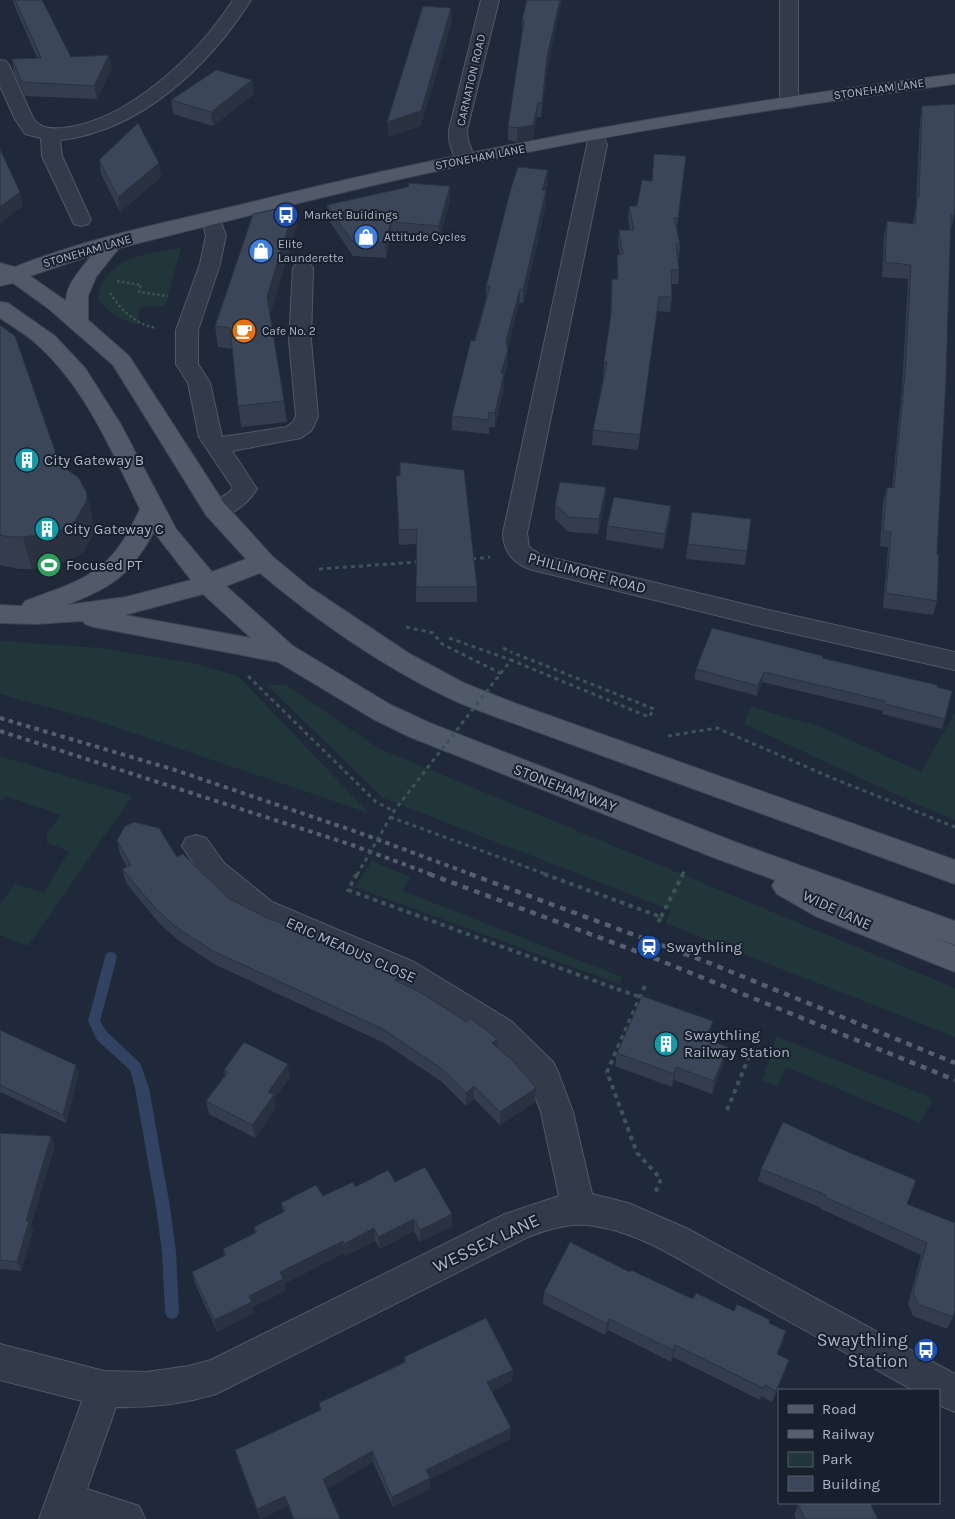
<svg xmlns="http://www.w3.org/2000/svg" width="955" height="1519" font-family="Karla,sans-serif">
<rect width="100%" height="100%" fill="#1f2939"/>
<!-- green -->
<g fill="#21363a">
<path d="M181,248l-16,58 -25,1 -3,18c-15,-5 -30,-12 -39,-26 6,-42 48,-45 83,-51z"/>
<path d="M0,641l100,7 92,15 46,13 131,137 -278,-94 -91,-25z"/>
<path d="M267,685h19l92,63 577,240v49l-290,-114 6,-13 -288,-112z"/>
<path d="M751,707l70,20 100,45 34,-60v108l-34,-14 -177,-82z"/>
<path d="M0,756l132,40 -104,150 -28,-11v-31l15,-20 29,9 25,-42 -22,-8v-10l14,-18 -55,-19 -6,6z"/>
<path d="M372,861l38,16 -7,14 219,86 -3,7 -264,-97z"/>
<path d="M777,1037l148,58 7,6 -12,22 -134,-56 -9,19 -15,-5z"/>
</g>
<g fill="none" stroke-linecap="round" stroke-linejoin="round">
<!-- stream -->
<path fill="#324361" fill-rule="evenodd" d="M111,952l4,1 2,4 -17,64 7,11 33,31 9,25 21,119 6,45 3,60 -2,5 -5,2 -5,-2 -2,-5 -3,-60 -6,-45 -21,-119 -5,-18 -33,-30 -9,-19 17,-64 2,-4z"/>
<defs>
<g id="minor">
<path d="M233,0h18c-42,66 -110,131 -191,140l2,16 29,64 -3,4 -7,2 -7,-2 -32,-68 -1,-18 -16,-4 -10,-15 -15,-33v-26l6,1 3,4 24,53c8,11 17,11 30,10 66,-7 136,-75 170,-128z"/>
<path d="M481,0h18l-32,130 1,10 7,19 -3,4 -7,2 -7,-2c-6,-10 -10,-22 -9,-33z"/>
<path d="M780,0h18v102l-2,4 -7,2 -7,-2 -2,-4z"/>
<path d="M595,129l7,2 5,14 -80,388 2,14 12,8 219,53 195,44v18l-195,-44 -227,-56c-18,-5 -30,-18 -30,-37l84,-388 -1,-10 2,-4z"/>
<path d="M211,213l7,2 8,20 -6,29 -22,66v34l12,19 12,54 64,-10 7,-5 3,-6 -7,-76 4,-72 3,-4 7,-2 7,2 3,4 -2,72 7,76 -4,10 -3,5 -10,7 -69,13 25,38c-11,17 -29,32 -51,26l-3,-6c7,-11 20,-8 30,-21l-34,-51 -11,-54 -12,-19v-34l24,-66 6,-29 -5,-16 3,-4z"/>
<path d="M196,835l10,3 18,25 48,39 142,60 97,59 42,41 5,10 15,40 19,82 36,9 58,25 269,146v38l-16,-7v-15h-26c-61,-34 -122,-67 -182,-101 -43,-24 -88,-56 -137,-63 -24,-4 -45,3 -66,11l-312,157c-33,10 -65,14 -100,13l-29,82 52,17 6,13h-106l43,-118 -82,-21v-36l104,27 42,1 43,-6 22,-6 294,-146 54,-18 -18,-84 -12,-32 -40,-41 -97,-59 -140,-62 -48,-39 -22,-33 4,-8z"/>
</g>
<path id="major" d="M955,74v10c-156,21 -312,44 -466,76 -118,24 -234,54 -350,83l-20,5 -23,29 -8,19v24l41,36 95,147 48,53 36,30 102,68 54,29 53,21 438,156v24l-456,-166c-18,-7 -37,-13 -54,-22 -63,-30 -132,-78 -185,-123l-34,13 67,60 98,59 39,18 305,119 220,79v24l-20,-7 20,8v26l-140,-56 -38,-22 -5,-8 3,-6 -60,-22 -305,-121 -37,-18 -95,-57 -184,-35 -9,-3 -2,-3 -47,3 -36,-1v-18l22,1 3,-5c63,-23 86,-28 115,-92 -28,-57 -53,-118 -100,-162 -11,-11 -27,-20 -40,-29v-16l8,1 47,33 30,32 35,55 56,106 36,43 34,-13 -40,-44 -93,-150 -64,-56 -36,-26 -13,3v-23l15,4c77,-31 160,-46 241,-66 231,-57 464,-97 699,-127zM92,255c-10,13 -26,29 -26,46l-36,-25zM154,532l37,48 -65,17 -60,8c47,-18 63,-29 88,-73zM203,594l48,44 -126,-23z"/>
</defs>
<!-- minor casing -->
<use href="#minor" stroke="#515867" stroke-width="2"/>
<!-- major casing -->
<use href="#major" stroke="#3d4452" stroke-width="2"/>
<!-- path-far2 -->
<g stroke="#3f5357" stroke-width="2.5" stroke-dasharray="2.5 2.5" stroke-linecap="butt">
<path d="M117,281l24,4 -2,7 29,4"/>
<path d="M110,293c11,17 26,32 47,35"/>
</g>
<!-- path-far1 -->
<g stroke="#3f5357" stroke-width="3" stroke-dasharray="4 4" stroke-linecap="butt">
<path d="M472,559l18,-2"/>
<path d="M319,569l99,-7"/>
<path d="M406,627l27,6 9,11 62,31"/>
<path d="M449,638l62,22"/>
<path d="M503,648l8,4"/>
<path d="M248,676l128,126 18,9"/>
<path d="M668,736l49,-8 115,50 123,49"/>
<path d="M390,817l158,58"/>
<path d="M682,875l4,-7"/>
</g>
<!-- path -->
<g stroke="#3f5357" stroke-width="4" stroke-dasharray="4.5 4.5" stroke-linecap="butt">
<path d="M544,874l117,43 -4,8"/>
<path d="M661,917l22,-43"/>
<path d="M645,986l-38,86 30,81 24,26 -6,14"/>
<path d="M617,989l23,8"/>
<path d="M727,1110l33,-80"/>
</g>
<!-- minor -->
<use href="#minor" fill="#333b49" fill-rule="evenodd"/>
<!-- major -->
<use href="#major" fill="#515a69" fill-rule="evenodd"/>
<!-- rail-far1 -->
<g stroke="#555f70" stroke-width="4" stroke-dasharray="4.5 4.5" stroke-linecap="butt">
<path d="M0,718l175,52 185,63 113,42"/>
<path d="M0,731l352,114 81,30"/>
</g>
<!-- rail -->
<g stroke="#555f70" stroke-width="4.5" stroke-dasharray="6 6" stroke-linecap="butt">
<path d="M429,874l220,82 306,124"/>
<path d="M470,874l237,88 248,101"/>
</g>
<!-- path-bridge-far1 -->
<path stroke="#3f5357" stroke-width="3" stroke-dasharray="4 4" stroke-linecap="butt" d="M357,875l37,-64 117,-151 138,57 5,-8 -143,-57"/>
<!-- path-bridge -->
<path stroke="#3f5357" stroke-width="4" stroke-dasharray="4.5 4.5" stroke-linecap="butt" d="M357,874l-9,16 269,99"/>
</g>
<!-- wall -->
<g fill="#333d4d">
<path d="M13,0h29l29,57 38,-2 3,13 -15,31 -72,-3 -11,-23 -2,-14 25,-1 -23,-53z"/>
<path d="M527,0l20,71 -6,46h-4l-4,22 -16,3 -9,-2v-14l14,-92v-14z"/>
<path d="M252,80l2,14 -41,32 -40,-12 -2,-14z"/>
<path d="M922,106l32,110 -3,14 -14,325v46l-4,14 -50,-7 5,-61 -8,-1 3,-44 4,-15 5,1 10,-100 6,-109 -26,-2 2,-41 3,-15 26,3 3,-20 4,-84z"/>
<path d="M686,156l-9,73 3,15 -1,15h-1l1,11 -1,14h-7l1,13 -2,15 -13,-1 -19,139 -46,-5 1,-15 11,-53h-1l1,-15 6,-42 2,-41h5v-24h3l-2,-10 1,-15h11l-2,-10 1,-14h8l15,-25z"/>
<path d="M99,160l60,3 2,14 -41,35 -19,-38z"/>
<path d="M548,183l-3,7h1v14l-20,88 -3,11h-4l-11,45v15l-4,14v10l-9,40h-6v7l-37,-4v-14l34,-117v-13z"/>
<path d="M450,186v14l-11,41 -48,-4 -5,21 -33,-2 -25,-37 -1,-14z"/>
<path d="M295,205l2,20 -27,90 14,86 3,21 -46,5 -9,-78 -14,-2 -3,-21z"/>
<path d="M0,325l60,140 34,60 -1,9 -10,18 -10,7 -14,5 -27,5h-13l-19,-4z"/>
<path d="M396,476l81,111v15h-61v-58l-17,1z"/>
<path d="M606,487l-1,15 -7,32 -29,-2 -14,-13v-15z"/>
<path d="M692,512l55,39 -2,14 -59,-6z"/>
<path d="M670,520l-7,29 -57,-9 1,-14z"/>
<path d="M823,658l114,29 8,32 -3,10 -60,-15 1,-3 -121,-29 -5,14 -63,-17 2,-10z"/>
<path d="M117,840l60,17 51,41 171,84 99,66 37,54 -35,23 -26,-26 -8,7 -24,-24 -58,-39 -168,-78 -37,-24 -20,-18 -33,-40 -4,-14 5,-2 -7,-13z"/>
<path d="M713,1021l-3,13 -2,6 17,20 -13,34 -38,-14 -2,7 -57,-21 2,-13z"/>
<path d="M0,1030l79,43 -13,50 -66,-31z"/>
<path d="M224,1070l66,7 -16,22 2,9 -21,30 -46,-24 -3,-13 19,-26z"/>
<path d="M0,1133l55,13 -24,79 2,6 -12,40 -21,-2z"/>
<path d="M761,1169l146,35 48,19 -2,94 -6,12 -34,-13 -5,-12 13,-49 -100,-46v-1l-63,-27z"/>
<path d="M395,1182l57,32v12l-32,16 -6,-11 -34,18 -5,-8 -30,15 -1,-3 -60,31 1,7 -32,16 1,6 -37,19 -22,-48 -3,-12 32,-16 -1,-7 32,-16 -1,-6 29,-15 -2,-9 42,-7 32,-9z"/>
<path d="M630,1272l63,27 41,12 35,12 17,8 -8,23 7,17 -13,31 -11,-6 -1,4 -87,-43 -2,5 -63,-32 -3,5 -62,-31 1,-12z"/>
<path d="M404,1357l109,13 -1,11 -20,10 18,48 -80,40v10l-37,18 -20,-45 -46,27 13,30h-47l-5,-13 -28,13 -22,-59 -3,-10 85,-40 -1,-7 85,-41z"/>
<path d="M798,1505l80,14h-82l-2,-4z"/>
</g>
<!-- shaded-wall -->
<g fill="#29323e">
<path d="M560,0h2l-15,71 -6,46 1,-14 5,-46z"/>
<path d="M451,8l1,14 -31,104 -33,11 -1,-15z"/>
<path d="M109,55l3,13 -15,31 -3,-13z"/>
<path d="M252,80l2,14 -41,32 -2,-14z"/>
<path d="M538,103l-1,14 -4,22 -16,3v-14z"/>
<path d="M686,156l-1,14 -9,62 2,-14z"/>
<path d="M159,163l2,14 -41,35 -2,-15z"/>
<path d="M548,170v13l-7,21 1,-14z"/>
<path d="M450,186v14l-11,41v-15z"/>
<path d="M546,190v14l-23,99v-13z"/>
<path d="M20,192l3,14 -23,18v-17z"/>
<path d="M295,205l2,20 -28,93 -2,-21z"/>
<path d="M391,222v15l-5,21 -1,-15z"/>
<path d="M520,289l-1,14 -13,52v-14z"/>
<path d="M508,350v13l-4,14v10l-9,40v-14l6,-40z"/>
<path d="M606,487l-1,15 -7,32 1,-15z"/>
<path d="M87,493l7,32 -1,9 -10,18 -10,7 -14,5 -27,5 -9,-32z"/>
<path d="M671,506l-1,14 -7,29 2,-15z"/>
<path d="M764,672l-2,10 -5,14 1,-10z"/>
<path d="M399,975l1,14 -5,-9z"/>
<path d="M713,1021l-3,13 -7,19 2,-14z"/>
<path d="M498,1039v14l-6,-10z"/>
<path d="M728,1047l-3,13 -13,34 2,-13z"/>
<path d="M288,1064l2,13 -16,22 2,9 -21,30 -3,-13 16,-33z"/>
<path d="M76,1065l3,8 -13,50 -3,-8z"/>
<path d="M676,1067l-2,13 -2,7 2,-13z"/>
<path d="M474,1086v13l-8,7v-13z"/>
<path d="M536,1088l-1,14 -35,23v-13z"/>
<path d="M51,1136l4,10 -24,79 2,6 -12,40 -4,-9 9,-41z"/>
<path d="M452,1214v12l-32,16v-12z"/>
<path d="M414,1219v12l-34,18 -2,-12z"/>
<path d="M374,1228l1,13 -30,15 -1,-12z"/>
<path d="M343,1241l1,12 -60,31 1,7 -32,16 1,6 -37,19 -3,-12 35,-24 31,-24z"/>
<path d="M609,1319l-1,11 -3,5 2,-11z"/>
<path d="M786,1331l-3,12 -10,22 4,-11z"/>
<path d="M675,1345l-2,12 -2,5 2,-12z"/>
<path d="M789,1360l-4,11 -13,31 4,-11z"/>
<path d="M513,1370l-1,11 -25,12v-11z"/>
<path d="M511,1428l-1,11 -80,40v10l-37,18 -1,-10 34,-27z"/>
<path d="M372,1451l1,11 -48,28 -2,-11z"/>
<path d="M285,1496l3,10 -28,13 -3,-10z"/>
</g>
<!-- building -->
<g fill="#3b4759" stroke="#29323e">
<path d="M15,0h27l29,57 38,-2 -15,31 -72,-4 -10,-23 29,-1z"/>
<path d="M527,0h33l-13,57 -5,46h-4l-5,22 -16,3 -9,-2 16,-106h-2z"/>
<path d="M423,6l28,2 -30,103 -34,11z"/>
<path d="M216,70l36,10 -41,32 -40,-12z"/>
<path d="M955,104v103l-1,9 -3,-1 -5,165 -9,175h2l-2,46 -51,-8 5,-61 -8,-1 4,-44 7,1 11,-115 6,-108 -26,-3 2,-41 28,3 2,-26h2l3,-92z"/>
<path d="M138,123l21,40 -41,34 -19,-37z"/>
<path d="M0,149l20,43 -20,15z"/>
<path d="M654,154l32,2 -8,62h-4l6,26h-4l3,26h-8l1,27h-13l-19,138 -47,-5 14,-68h-3l7,-48 1,-35h6l-1,-24 6,-1 -4,-24h15l-5,-24h8l5,-26 10,1z"/>
<path d="M518,167l30,3 -6,20h4l-20,88 -3,12 -3,-1 -14,52 2,9 -7,23h3l-9,40h-7l1,7 -37,-4 19,-76 4,1 15,-55h-4l25,-98z"/>
<path d="M409,183l41,3 -11,40 -48,-4 -6,21 -33,-2 -25,-36 81,-18z"/>
<path d="M295,205l-28,92 17,104 -46,5 -8,-78 -15,-2 38,-112z"/>
<path d="M0,325l15,11 45,129 18,12 9,16 -1,9 -11,19 -9,7 -14,5 -29,4h-13l-10,-2z"/>
<path d="M400,462l64,8 13,117h-61l1,-58 -18,1 -3,-54 4,-1z"/>
<path d="M560,482l46,5 -7,32 -30,-2 -14,-13z"/>
<path d="M614,497l57,9 -6,28 -58,-8z"/>
<path d="M692,512l59,7 -4,32 -59,-7z"/>
<path d="M712,628l111,28 -1,2 115,27v2l15,4 -7,28 -60,-15v-3l-121,-29 -6,14 -62,-17z"/>
<path d="M134,822l25,6 18,29 6,-3 45,44 45,23 1,-1 125,55 -4,5 28,14 44,28 3,-4 28,21 -6,4 19,16 25,29 -36,24 -26,-26 -8,7 -24,-24 -59,-40 -170,-78 -37,-24 -20,-18 -34,-40 9,-4 -14,-25 8,-14z"/>
<path d="M642,996l71,25 -8,18 23,8 -14,34 -38,-14 -2,7 -57,-21z"/>
<path d="M0,1030l76,35 -13,50 -63,-30z"/>
<path d="M244,1042l44,22 -20,28 6,3 -22,30 -46,-24 22,-29 -4,-2z"/>
<path d="M783,1122l65,30 68,28 -9,24 48,19v87l-2,7 -35,-13 -5,-12 14,-49 -102,-46 1,-2 -65,-26z"/>
<path d="M0,1133l51,3 -25,85h3l-12,41 -17,-2z"/>
<path d="M425,1167l27,47 -32,16 -6,-11 -36,18 -4,-9 -30,16 -1,-3 -63,31 3,7 -34,17 3,6 -38,18 -22,-48 34,-17 -3,-6 34,-17 -3,-5 31,-16 -4,-8 35,-18 7,11 30,-14 2,5 33,-17 7,12z"/>
<path d="M570,1242l60,30 1,-2 62,29 3,-6 38,18 3,-7 33,16 -1,3 17,8 -9,23 12,6 -13,31 -11,-6 -2,3 -88,-43 -2,5 -64,-31 -2,5 -63,-32z"/>
<path d="M486,1318l27,52 -26,12 24,46 -85,42 4,8 -38,19 -20,-46 -49,28 17,40h-46l-9,-23 -28,13 -22,-59 86,-40 -2,-7 87,-41 -2,-5z"/>
<path d="M804,1503h66l8,16h-73l-7,-14z"/>
</g>
<!-- icons -->
<defs>
<symbol id="bus-disc" viewBox="-11 -11 22 22"><circle r="9.5" fill="#1a4fb4" stroke="#19202d"/><path d="M-5-6H5V4H4V6H2V4H-2V6H-4V4H-5ZM-3.5-4V0h7V-4ZM-3.5 1.2v1.5H-2V1.2ZM2 1.2v1.5H3.5V1.2Z" fill="#fff"/></symbol>
<symbol id="shop-disc" viewBox="-11 -11 22 22"><circle r="9.5" fill="#3f7fe0" stroke="#19202d"/><path d="M-5-2.5h2.3a2.7 3.5 0 0 1 5.4 0H5L5.5 6h-11ZM-1.5-2.5h3a1.5 2.3 0 0 0-3 0Z" fill="#fff"/></symbol>
<symbol id="cafe-disc" viewBox="-11 -11 22 22"><circle r="9.5" fill="#e8710a" stroke="#19202d"/><path d="M-5.5-4.5H6V0H3Q3 3.5 0 3.5H-2.5Q-5.5 3.5-5.5 0ZM3-3.2v2h1.7v-2ZM-6 4.5H4V6H-6Z" fill="#fff"/></symbol>
<symbol id="building-disc" viewBox="-11 -11 22 22"><circle r="9.5" fill="#0f9aa8" stroke="#19202d"/><path d="M-4-6H4V6H1V3H-1V6H-4ZM-2.5-4.3h1.7v1.8h-1.7ZM.8-4.3h1.7v1.8H.8ZM-2.5-1h1.7V.8h-1.7ZM.8-1h1.7V.8H.8Z" fill="#fff"/></symbol>
<symbol id="stadium-disc" viewBox="-11 -11 22 22"><circle r="9.5" fill="#2e9e5b" stroke="#19202d"/><path d="M0-5a6.5 5 0 1 0 0 10a6.5 5 0 1 0 0-10ZM-3.5-1.8h7v3.6h-7Z" fill="#fff"/></symbol>
<symbol id="station-disc" viewBox="-11 -11 22 22"><circle r="9.5" fill="#1a4fb4" stroke="#19202d"/><path d="M-3-6H3Q5-6 5-4V2Q5 4 3 4L4.5 6H3L1.5 4h-3L-3 6H-4.5L-3 4Q-5 4-5 2V-4Q-5-6-3-6ZM-3.5-4v3h7v-3ZM-3.5 1v1.5H-2V1ZM2 1v1.5H3.5V1Z" fill="#fff"/></symbol>
</defs>
<g fill-rule="evenodd">
<use href="#bus-disc" x="272" y="201" width="28" height="28"/>
<use href="#shop-disc" x="352" y="223" width="28" height="28"/>
<use href="#shop-disc" x="247" y="237" width="28" height="28"/>
<use href="#cafe-disc" x="230" y="317" width="28" height="28"/>
<use href="#building-disc" x="13" y="446" width="28" height="28"/>
<use href="#building-disc" x="33" y="515" width="28" height="28"/>
<use href="#stadium-disc" x="35" y="551" width="28" height="28"/>
<use href="#station-disc" x="635" y="933" width="28" height="28"/>
<use href="#building-disc" x="652" y="1030" width="28" height="28"/>
<use href="#bus-disc" x="912" y="1336" width="28" height="28"/>
</g>
<g text-anchor="middle" dominant-baseline="central" stroke-width="4" stroke-linejoin="round" paint-order="stroke">
<!-- far-street labels -->
<g font-size="12" fill="#adb5c6" stroke="#19202d">
<text transform="translate(471 80) rotate(-77)">CARNATION ROAD</text>
<text transform="translate(879 89) rotate(-8)">STONEHAM LANE</text>
<text transform="translate(480 157) rotate(-11)">STONEHAM LANE</text>
<text transform="translate(87 251) rotate(-16)">STONEHAM LANE</text>
</g>
<!-- far-poi labels -->
<g font-size="12" fill="#adb5c6" stroke="#19202d" text-anchor="start">
<text x="304" y="215">Market Buildings</text>
<text x="384" y="237">Attitude Cycles</text>
<text x="278" y="244">Elite<tspan x="278" dy="14">Launderette</tspan></text>
<text x="262" y="331">Cafe No. 2</text>
</g>
<!-- poi labels -->
<g font-size="15" fill="#adb5c6" stroke="#19202d" text-anchor="start">
<text x="44" y="460">City Gateway B</text>
<text x="64" y="529">City Gateway C</text>
<text x="66" y="565">Focused PT</text>
<text x="666" y="947">Swaythling</text>
<text x="684" y="1035">Swaythling<tspan x="684" dy="17">Railway Station</tspan></text>
</g>
<!-- street labels -->
<g font-size="15" fill="#adb5c6" stroke="#19202d">
<text transform="translate(587 573) rotate(15)">PHILLIMORE ROAD</text>
<text transform="translate(565 788) rotate(21)">STONEHAM WAY</text>
<text transform="translate(837 910) rotate(25)">WIDE LANE</text>
<text transform="translate(351 950) rotate(24)">ERIC MEADUS CLOSE</text>
</g>
<!-- near-street labels -->
<g font-size="18" fill="#adb5c6" stroke="#19202d">
<text transform="translate(486 1243) rotate(-25)">WESSEX LANE</text>
</g>
<!-- near-poi labels -->
<g font-size="18" fill="#adb5c6" stroke="#19202d" text-anchor="end">
<text x="908" y="1340">Swaythling<tspan x="908" dy="21">Station</tspan></text>
</g>
</g>
<!-- legend -->
<rect x="778" y="1389" width="162" height="115" fill="#19202d" stroke="#545c6a"/>
<rect x="788" y="1405" width="25" height="8" fill="#515a69" stroke="#545c6a"/>
<text x="822" y="1414" font-size="15" fill="#adb5c6">Road</text>
<rect x="788" y="1430" width="25" height="8" fill="#555f70" stroke="#545c6a"/>
<text x="822" y="1439" font-size="15" fill="#adb5c6">Railway</text>
<rect x="788" y="1452" width="25" height="15" fill="#21363a" stroke="#545c6a"/>
<text x="822" y="1464" font-size="15" fill="#adb5c6">Park</text>
<rect x="788" y="1476" width="25" height="15" fill="#3b4759" stroke="#545c6a"/>
<text x="822" y="1489" font-size="15" fill="#adb5c6">Building</text>
</svg>
